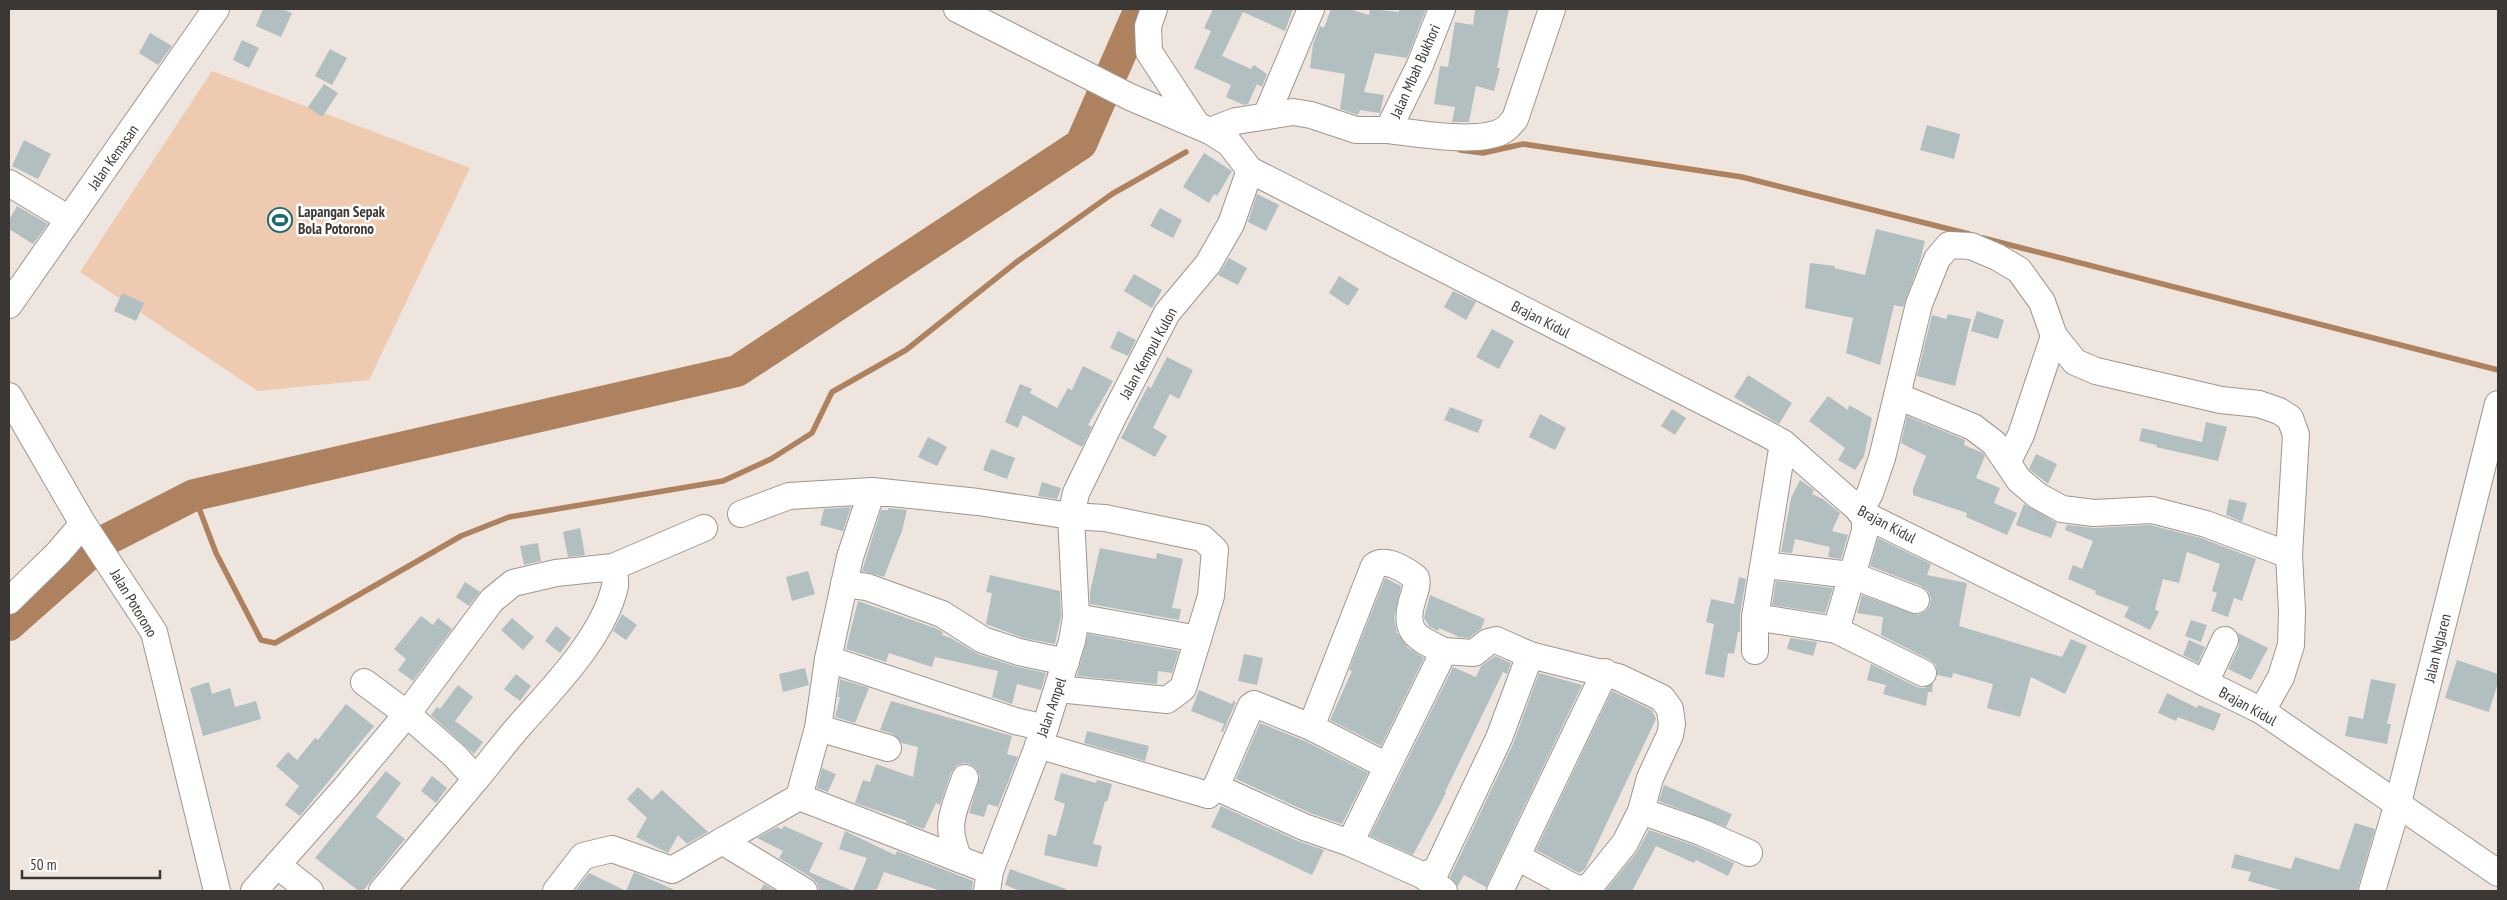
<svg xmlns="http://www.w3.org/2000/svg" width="2507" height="900" font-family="'PT Sans Narrow',sans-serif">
<rect width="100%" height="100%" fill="#eee5de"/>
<!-- green -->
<path fill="#eecbb0" d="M212,71l258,97 -101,212 -111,11 -178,-119z"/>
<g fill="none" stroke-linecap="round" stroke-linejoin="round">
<!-- stream -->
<g stroke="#ae825e" stroke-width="5.5">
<path d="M1460,150l23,3 40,-9 219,33 227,57"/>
<path d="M1983,238l515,132"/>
<path d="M194,495l22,58 45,87 14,3 186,-107 48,-19 214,-36 48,-22 41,-26 20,-41 74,-42 112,-89 94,-67 74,-42"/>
</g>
<!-- river -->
<path stroke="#ae825e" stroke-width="32" d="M9,625l95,-84 90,-46 543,-124 344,-227 59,-135"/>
</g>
<!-- building -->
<g fill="#b2bfc0">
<path d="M263,9h19l10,4 -11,24 -25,-11z"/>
<path d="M1213,9h80l-8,22 -42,-19 -21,44 29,13 3,-4 13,9 -5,13 -5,-3 -9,20 -4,1 -18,-8 5,-12 -37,-17 17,-37 -7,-3z"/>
<path d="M1331,9h18l20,6 1,-6 29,3v-3h27l-19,49 -32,-5 -11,39 20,3 -4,18 -20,-3 -2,5 -18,-6 5,-35 -35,-6 3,-24 7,-18 4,2z"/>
<path d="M1475,9h34l-12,59h3l-6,23 -18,-5 -7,36h-17l3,-15 -21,-3 6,-38 8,1 7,-45 18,3z"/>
<path d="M150,33l22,13 -14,19 -19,-12z"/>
<path d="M242,40l17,8 -10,20 -16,-8z"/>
<path d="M330,49l17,9 -15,27 -17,-9z"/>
<path d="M324,84l14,9 -16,24 -14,-10z"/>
<path d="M1927,125l33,9 -6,25 -34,-9z"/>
<path d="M24,140l27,14 -13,25 -26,-13z"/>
<path d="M1204,153l28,18 -15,25 -3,-2 -5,9 -26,-16z"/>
<path d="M1257,194l22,11 -13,26 -18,-9z"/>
<path d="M17,206l31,18 -15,20 -24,-15v-9z"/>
<path d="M1160,208l22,12 -9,18 -23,-12z"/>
<path d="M1876,229l49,12 -5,20 -17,46 -9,-2 -14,60 -34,-12 7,-35 -48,-10 5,-45 25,3 -1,2 31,7z"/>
<path d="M1229,258l18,10 -9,17 -20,-10z"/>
<path d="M1134,274l28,16 -10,18 -28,-17z"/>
<path d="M1339,276l20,13 -11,17 -19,-13z"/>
<path d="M1453,291l23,11 -10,18 -22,-13z"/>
<path d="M122,293l22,10 -8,18 -22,-10z"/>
<path d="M1977,311l27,9 -6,19 -27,-8z"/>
<path d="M1948,314l23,5 -16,67 -38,-10 15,-61 14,4z"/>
<path d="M1492,329l22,12 -15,28 -23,-12z"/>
<path d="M1118,331l18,9 -8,16 -18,-8z"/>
<path d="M1167,357l26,13 -14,29 -9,-5 -17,34 14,8 -12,21 -34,-19 27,-52 3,2z"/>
<path d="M1083,366l30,15 -25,44 4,2 -10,20 -59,-32 -5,13 -13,-6 15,-38 12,5 -2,4 27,15 11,-20 4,2z"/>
<path d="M1748,375l44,28 -13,21 -45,-27z"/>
<path d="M1828,396l20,14 1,-5 23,13 -8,38 -9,14 -17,-10 7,-12 -36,-27z"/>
<path d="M1450,407l33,13 -5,13 -34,-13z"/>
<path d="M1672,409l14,9 -11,17 -14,-9z"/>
<path d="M1540,414l26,14 -11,22 -26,-13z"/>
<path d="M1907,416l58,24 -1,5 19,8 2,3 -9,22 24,10 -6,15 23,10 -10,22 -41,-18 1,-4 -54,-18v-6l13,-33 -25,-13z"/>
<path d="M2206,422l21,5 -9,34 -62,-14 1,-2 -18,-4 3,-13 60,14z"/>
<path d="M928,437l19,10 -10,19 -19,-9z"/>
<path d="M991,449l24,9 -8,21 -24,-9z"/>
<path d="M2036,454l21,10 -9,20 -19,-15z"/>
<path d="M1800,480l14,10 -2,4 11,5 17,14 -8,18 16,4 -7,24 -13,-2 2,-10 -35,-8 -3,14 -11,-1 10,-54z"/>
<path d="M1042,482l19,6 -4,11 -19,-3z"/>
<path d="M2229,499l18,4 -5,19 -16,-7z"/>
<path d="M2024,504l33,19 -6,15 -35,-13z"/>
<path d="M851,507l-8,24 -23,-6 4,-16z"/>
<path d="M888,508l19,2 -5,21 -18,46 -22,-6 19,-61h7z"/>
<path d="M2067,525l28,3 55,-3 51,13 55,21 -14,42 -8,-3 -6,19 -17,-6 6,-18 -5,-2 8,-27 -33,-12 -8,31 -16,-4 -8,30 4,3 -9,18 -26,-13 5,-10 -34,-13 1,-3 -28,-12 5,-14 9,4 11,-28 -28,-11z"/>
<path d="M580,528l5,27 -17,2 -5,-25z"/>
<path d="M1878,538l53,26 -4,11 40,8 -8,43 103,31 9,-18 16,7 -22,48 -34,-17 -11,40 -33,-9 6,-24 -40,-11 -1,5 -15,-3 -1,-10 -6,-5 -49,-25 2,-18 -26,-4 5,-18 56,20 8,-4 4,-6 1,-7 -3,-7 -7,-5 -51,-20z"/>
<path d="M538,543l3,18 -17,4 -4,-19z"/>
<path d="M1100,548l56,11 1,-6 26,6 -11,49 9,1 -2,11 -89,-16v-12z"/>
<path d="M808,571l7,23 -23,7 -6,-24z"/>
<path d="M990,575l70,16 1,25 -6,28 -32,-6 -37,-14 6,-31 -6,-1z"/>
<path d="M1739,577l7,2 -6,36v17h-2l-4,22 -6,-1 -4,25 -19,-4 9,-50 -8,-2 5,-23 23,5z"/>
<path d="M1385,578l16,8 -7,32 3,15 11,15 16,10 -43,88 -51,-26 22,-49 -3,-1z"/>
<path d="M1776,581l57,7 -8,25 -53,-8z"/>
<path d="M465,582l15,10 -11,14 -13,-9z"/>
<path d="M1430,595l55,24 -4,10 -12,9 -10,-1 -20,-9 -1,3 -9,-5 -5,-8z"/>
<path d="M858,601l77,27 8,4 -1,3 9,3 27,16 36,12 32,7 -5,17 -24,-6 -5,20 -20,-7 6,-26 -63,-14 -3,10 -43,-14 -3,9 -40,-13z"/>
<path d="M622,614l15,11 -11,15 -13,-9z"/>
<path d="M421,616l12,9 5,-7 14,11 -39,52 -15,-11 8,-11 -12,-10z"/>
<path d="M512,618l22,19 -11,13 -22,-20z"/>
<path d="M2191,620l16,5 -6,17 -16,-6z"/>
<path d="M556,626l15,12 -11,15 -15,-12z"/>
<path d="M2238,633l30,15 -17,32 -23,-11 11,-23z"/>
<path d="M1088,634l91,17 -7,22 -14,-2 -1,13 -80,-8z"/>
<path d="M1790,638l27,4 -4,14 -26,-7z"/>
<path d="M2189,640l16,7 -7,16 -15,-8z"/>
<path d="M1244,654l19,4 -6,27 -19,-4z"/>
<path d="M1495,656l16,7 -4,11 -4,-2 -58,120 1,1 -33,62 -43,-19 83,-169 23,10 5,-11z"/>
<path d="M2457,660l41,14v8l-9,30 -44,-14z"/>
<path d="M1871,664l46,23 7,1 9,-5 -1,9h-4l-2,14 -43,-12 3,-9 -19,-5z"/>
<path d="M805,668l4,17 -26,7 -4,-18z"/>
<path d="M1539,673l43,12 -96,202 -22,-12 -6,11 -8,-9 63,-133z"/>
<path d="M516,674l15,12 -11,15 -16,-12z"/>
<path d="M840,679l29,9 -14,35 -20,-6 5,-20h-2z"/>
<path d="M2371,679l25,5 -9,40h4l-4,20 -42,-8 4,-20 14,3z"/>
<path d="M209,682l3,12 18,-6 5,19 21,-6 5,18 -58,17 -13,-48z"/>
<path d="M458,685l15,12 -18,24 28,21 -9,12 -43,-39 6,-8 3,2z"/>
<path d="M1199,690l33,14 1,-3 3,1 -13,30 -2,-1 3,-7 -33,-13z"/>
<path d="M1612,691l40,19 4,9 -71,150 -6,4 -43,-23z"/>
<path d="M2167,693l30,15 1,-3 23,9 -7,17 -36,-14 -2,4 -18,-8z"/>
<path d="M891,701l121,35 -5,18 11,3 -20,50 -10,-3 -4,13 -15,-4 11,-37 -4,-8 -6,-4 -7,-1 -7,3 -5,7 -11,32 -4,-2 -12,26 -18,-6 1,-2 -52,-18 8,-23 7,2 6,-18 37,13 5,-30 -16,-4 -9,-9 -13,-4z"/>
<path d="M346,704l28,22 -74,90 -15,-11 14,-19 -23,-20 12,-14 9,8 18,-22 3,2z"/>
<path d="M1260,723l45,18 63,32 -26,51 -32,-11 -74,-34z"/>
<path d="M1087,731l62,15 -4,15 -61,-18z"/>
<path d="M822,768l14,6 -8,18 -11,-4z"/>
<path d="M386,771l15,12 -25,34 29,22 -42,52h-4l-44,-33z"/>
<path d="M1061,773l35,10 1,-3 15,4 -5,18 -2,-1 -12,43 9,2 -5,21 -53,-12 4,-21 8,2 9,-32 -11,-4z"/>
<path d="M432,776l15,12 -11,15 -15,-12z"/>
<path d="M1664,785l68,29 -6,13 -67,-26z"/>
<path d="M638,787l14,13 10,-10 46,42 -21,12 -9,-9 -10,18 -32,-16 11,-19 -20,-19z"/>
<path d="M1221,806l77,35 26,9 -12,25 -101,-48z"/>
<path d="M2355,823l20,6 -18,62h-73l-36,-10 3,-9 -20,-4 4,-14 56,15 4,-12 44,13z"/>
<path d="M784,826l39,17 -14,29 44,19 14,-33 -28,-9 6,-18 50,24 2,-4 76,30 -1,10h-31l-57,-19 -8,19h-57l-2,-8 -5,-5 -33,-20 4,-7 -26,-13 20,-11 5,2z"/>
<path d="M1649,830l47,16 38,17 -6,13 -32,-16 -2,3 -38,-17 -24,45h-27l32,-39z"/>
<path d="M1010,869l56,20v2h-45l-16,-6z"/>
<path d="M634,872l43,19h-102l14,-18 37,18z"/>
<path d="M764,884l12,7h-16z"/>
</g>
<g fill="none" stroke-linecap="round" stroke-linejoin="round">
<defs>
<g id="minor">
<path d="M957,9l173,88 80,34 19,12 21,27 515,263 18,10 82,72 397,196 236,162"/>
<path d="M1154,9l-6,17 1,26 48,73"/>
<path d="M1266,116l45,-107"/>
<path d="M1388,130c27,3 93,15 116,0 4,-2 8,-8 11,-11l37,-110"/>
<path d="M1210,131l26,-10 57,-9 18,3 45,15h32l32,-65 22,-56"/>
<path d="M9,183l60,36"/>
<path d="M9,305l207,-296"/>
<path d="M9,396l74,128 71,108 63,259"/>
<path d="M1897,396l76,31 21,16 25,37 19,16 24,13 32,4 58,-3 54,14 83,31"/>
<path d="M2008,461l13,-26 33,-99"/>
<path d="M1860,512l10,-19 12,-35 37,-154 18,-45 12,-14 22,1 26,11 22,13 23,32 12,34 21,26 21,9 125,29 38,4 20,7 11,7 6,17 -7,120 3,56 -1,34 -10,32 -19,34"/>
<path d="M741,514l48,-18 83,-5"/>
<path d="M1765,565l86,10 65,25"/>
<path d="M613,567l-57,6 -43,10 -21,17 -85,114 48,42 21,23c15,-18 29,-37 44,-54 33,-37 84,-89 95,-139 1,-6 -1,-13 -2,-19l91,-39"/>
<path d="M844,584l23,3 75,27 41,26 36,12 47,10"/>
<path d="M9,601l49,-48 25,-29"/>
<path d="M1076,617l122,22"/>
<path d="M1755,617l81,13 87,43"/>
<path d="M1836,630l29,-99v-16"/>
<path d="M1755,651v-34l28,-174"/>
<path d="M828,659l187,62 30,7"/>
<path d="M2205,683l20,-43"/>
<path d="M818,728l70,20"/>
<path d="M1038,745l170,50 8,-8 35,-81 3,-2 57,23"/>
<path d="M1387,766l-76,-39 63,-161c12,-9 32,4 42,12 2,7 -1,13 -3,20 -11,34 3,40 31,53"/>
<path d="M1216,787l88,40 46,16 72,32 22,16"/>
<path d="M799,797l191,74"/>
<path d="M1641,811l60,21 48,21"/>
<path d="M722,841l82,50"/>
<path d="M1350,843l94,-192 30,2 14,-11 8,-2 34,15"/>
<path d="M959,859c-15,-35 -6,-46 6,-81"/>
<path d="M1422,875l14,-4 63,-133 31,-83 88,22 44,21 8,11 2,15 -2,11 -20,43 -9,33 -16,32 -37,46 -13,-1 -58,-31"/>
<path d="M254,891l23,-26"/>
<path d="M310,891l-33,-26 69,-78 61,-73 -43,-32"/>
<path d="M382,891l94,-112"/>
<path d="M556,891l27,-35 29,-7 60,21 127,-73 19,-69 10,-69 22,-102 22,-66 106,11 93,14 34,2 97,20 13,12 -4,46 -28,92 -16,12 -109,-11"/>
<path d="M987,891l3,-20 55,-143 27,-87 4,-24 -5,-101 5,-23 37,-76 54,-104 41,-49 23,-40 19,-54"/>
<path d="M1500,891l105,-219"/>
<path d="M2372,891l26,-88 100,-399"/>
</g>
</defs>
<!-- minor casing -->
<use href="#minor" stroke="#9f968f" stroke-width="28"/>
<!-- minor -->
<use href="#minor" stroke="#fff" stroke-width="26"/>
</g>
<!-- icons -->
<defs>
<symbol id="stadium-ring" viewBox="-11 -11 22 22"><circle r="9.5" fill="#fff" stroke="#1b686e" stroke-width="1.5"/><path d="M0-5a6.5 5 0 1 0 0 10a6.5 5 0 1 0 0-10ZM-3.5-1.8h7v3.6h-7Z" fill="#1b686e"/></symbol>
</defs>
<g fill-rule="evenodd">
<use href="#stadium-ring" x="266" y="206" width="28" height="28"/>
</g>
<g text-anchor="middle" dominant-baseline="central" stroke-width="5" stroke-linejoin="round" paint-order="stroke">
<!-- street labels -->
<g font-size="15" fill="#3b3734" stroke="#fff">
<text transform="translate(1415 71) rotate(-66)">Jalan Mbah Bukhori</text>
<text transform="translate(113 157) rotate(-55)">Jalan Kemasan</text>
<text transform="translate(1541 319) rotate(27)">Brajan Kidul</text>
<text transform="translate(1148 353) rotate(-61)">Jalan Kempul Kulon</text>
<text transform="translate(1887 524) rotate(28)">Brajan Kidul</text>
<text transform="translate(134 603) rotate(59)">Jalan Potorono</text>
<text transform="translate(2437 648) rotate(-76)">Jalan Nglaren</text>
<text transform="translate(2248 706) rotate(29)">Brajan Kidul</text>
<text transform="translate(1051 707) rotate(-71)">Jalan Ampel</text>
</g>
<!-- poi labels -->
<g font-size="15" font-weight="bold" fill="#3b3734" stroke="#fff" text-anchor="start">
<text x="298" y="211">Lapangan Sepak<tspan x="298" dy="17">Bola Potorono</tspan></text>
</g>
</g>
<!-- border -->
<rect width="2507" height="900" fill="none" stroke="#3b3734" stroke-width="20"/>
<!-- scale -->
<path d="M22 870v8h138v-8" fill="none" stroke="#3b3734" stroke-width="2.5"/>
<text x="30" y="870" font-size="15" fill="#3b3734" stroke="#ffffff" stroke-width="4" paint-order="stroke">50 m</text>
</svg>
